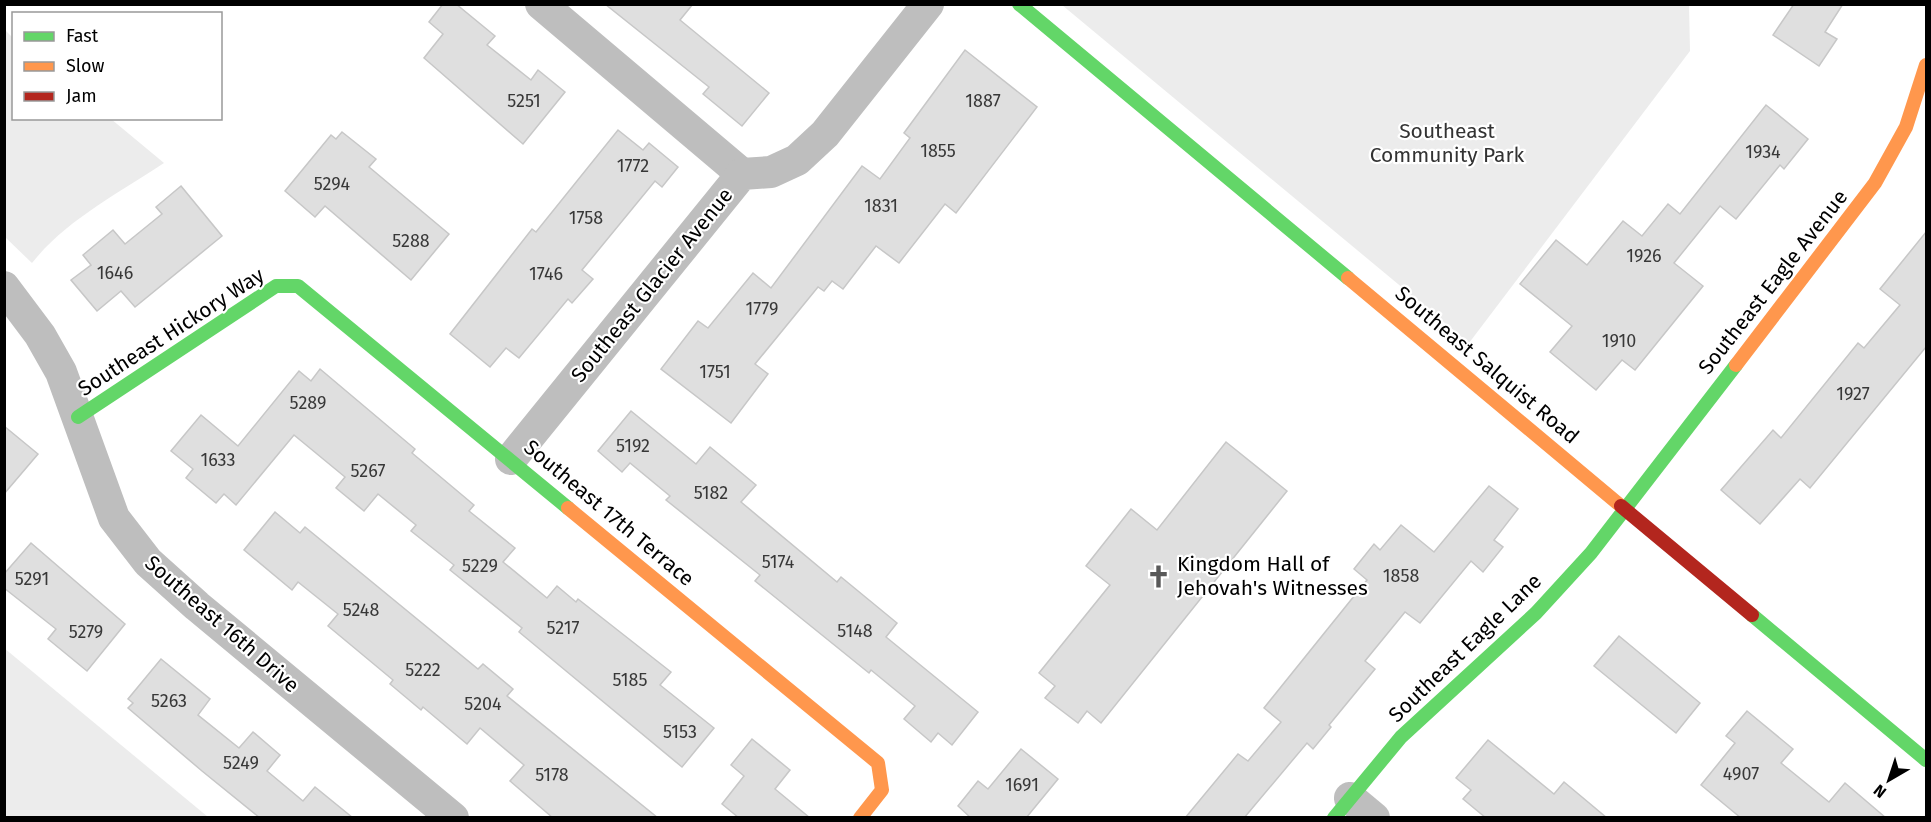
<svg xmlns="http://www.w3.org/2000/svg" width="1931" height="822" font-family="'Fira Sans',sans-serif">
<rect width="100%" height="100%" fill="#fff"/>
<!-- green -->
<g fill="#ececec">
<path d="M1062,5h627l1,46 -221,292z"/>
<path d="M5,30l8,8 1,80 97,1 53,44c-45,30 -98,57 -132,100l-27,-26z"/>
<path d="M4,648l204,169h-203z"/>
</g>
<!-- building -->
<g fill="#dfdfdf" stroke="#c7c7c7" stroke-width="1.5">
<path d="M443,4h13l39,32 -8,9 44,35 7,-10 27,22 -42,52 -99,-86 19,-24 -14,-12z"/>
<path d="M605,4h88l-13,16 89,73 -27,33 -39,-32 6,-7z"/>
<path d="M1794,4h49l-18,28 12,7 -18,27 -46,-31z"/>
<path d="M965,50l72,57 -81,106 -11,-9 -46,59 -23,-17 -33,43 -11,-8 -8,10 -6,-4 -63,77 13,10 -37,49 -70,-54 37,-48 10,7 45,-55 18,15 91,-122 18,13 30,-41 -6,-5z"/>
<path d="M1766,105l42,34 -24,30 -4,-4 -44,54 -16,-13 -46,57 29,23 -68,84 -13,-10 -26,30 -46,-38 22,-26 -52,-42 36,-44 31,25 36,-44 19,15 26,-32 12,10z"/>
<path d="M618,130l25,20 6,-7 29,24 -16,20 -7,-6 -73,89 11,9 -21,24 -4,-4 -49,59 -13,-10 -16,19 -40,-33 82,-105 4,3z"/>
<path d="M342,132l34,27 -7,8 80,67 -38,46 -86,-74 -10,11 -30,-26 46,-56 5,4z"/>
<path d="M181,186l41,50 -87,71 -14,-16 -24,20 -26,-31 20,-15 -8,-10 30,-25 12,14 37,-30 -6,-7z"/>
<path d="M1926,232v115l-116,141 -10,-9 -40,45 -39,-34 52,-60 8,8 77,-95 6,5 36,-43 -20,-16z"/>
<path d="M320,369l95,80 -3,4 62,52 -5,6 46,37 -12,14 44,36 10,-12 19,16 2,-3 93,73 -11,13 54,43 -32,39 -163,-135 3,-4 -72,-58 4,-5 -43,-34 5,-6 -38,-31 -14,17 -28,-23 9,-11 -51,-42 -58,70 -12,-11 -8,9 -30,-25 7,-9 -22,-18 30,-36 37,31 61,-75 12,10z"/>
<path d="M631,411l65,53 14,-17 46,38 -15,17 96,80 4,-5 56,46 -11,14 92,75 -26,33 -14,-12 -7,9 -27,-23 11,-13 -44,-36 -2,3 -114,-92 5,-6 -94,-75 4,-4 -40,-33 -8,9 -24,-21z"/>
<path d="M4,426l34,28 -34,40z"/>
<path d="M1226,442l61,49 -186,232 -14,-12 -9,12 -33,-25 10,-12 -16,-13 71,-88 -24,-19 45,-57 26,21z"/>
<path d="M1489,486l29,23 -24,31 9,7 -20,25 -12,-11 -51,62 -15,-11 -40,49 10,8 -46,56 2,2 -18,22 -6,-6 -63,75h-59l53,-64 10,7 33,-39 -17,-14 103,-128 -13,-11 20,-25 6,6 21,-25 33,27z"/>
<path d="M275,512l25,21 5,-6 173,142 5,-5 30,25 -6,7 151,122h-105l-43,-37 14,-16 -44,-37 -13,16 -44,-37 -2,3 -31,-26 3,-4 -65,-54 10,-12 -40,-32 -6,8 -48,-40z"/>
<path d="M31,543l94,81 -38,47 -39,-32 8,-10 -52,-41v-14z"/>
<path d="M1619,636l81,67 -24,30 -82,-67z"/>
<path d="M161,659l49,40 -12,16 41,33 14,-16 27,23 -13,16 36,30 12,-14 38,31h-93l-58,-47 -74,-63 5,-5 -5,-4z"/>
<path d="M1747,711l46,38 -12,14 48,39 16,-19 41,35h-145l-40,-33 34,-42 -9,-7z"/>
<path d="M752,739l38,31 -15,19 35,29h-71l-17,-14 22,-28 -13,-11z"/>
<path d="M1488,740l66,54 10,-12 43,36h-121l-23,-19 8,-9 -15,-12z"/>
<path d="M1021,749l37,30 -32,39h-55l-13,-12 20,-25 10,8z"/>
</g>
<g fill="none" stroke-linecap="round" stroke-linejoin="round">
<!-- street -->
<g stroke="#bebebe" stroke-width="32">
<path d="M541,4l201,170"/>
<path d="M4,287l36,48 21,37 53,146 34,44 49,44 256,212"/>
<path d="M511,459l231,-285 29,-2 26,-12 28,-26 103,-130"/>
<path d="M1350,798l24,20"/>
</g>
<!-- fast -->
<g stroke="#63d668" stroke-width="14">
<path d="M1019,4l329,274"/>
<path d="M78,417l198,-131h22l270,222"/>
<path d="M1752,615l174,145"/>
<path d="M1334,818l67,-81 135,-124 55,-60 145,-188"/>
</g>
<!-- slow -->
<g stroke="#ff974d" stroke-width="14">
<path d="M1348,278l273,228"/>
<path d="M1736,365l139,-182 31,-56 20,-62"/>
<path d="M568,508l310,255 4,27 -22,28"/>
</g>
<!-- jam -->
<path stroke="#b3261e" stroke-width="14" d="M1621,506l131,109"/>
</g>
<!-- icons -->
<defs>
<symbol id="church-bare" viewBox="-9 -9 18 18"><path d="M-1.2-6h2.4v3.5h3.3v2.4h-3.3V6h-2.4V-.1h-3.3v-2.4h3.3Z" fill="#595959" stroke="#fff" stroke-width="2.5" paint-order="stroke"/></symbol>
</defs>
<g fill-rule="evenodd">
<use href="#church-bare" x="1142" y="560" width="33" height="33"/>
</g>
<g text-anchor="middle" dominant-baseline="central" stroke-width="4.5" stroke-linejoin="round" paint-order="stroke">
<!-- number labels -->
<g font-size="18" fill="#383838">
<text x="524" y="101">5251</text>
<text x="983" y="101">1887</text>
<text x="938" y="151">1855</text>
<text x="1763" y="152">1934</text>
<text x="633" y="166">1772</text>
<text x="332" y="184">5294</text>
<text x="881" y="206">1831</text>
<text x="586" y="218">1758</text>
<text x="411" y="241">5288</text>
<text x="1644" y="256">1926</text>
<text x="115" y="273">1646</text>
<text x="546" y="274">1746</text>
<text x="762" y="309">1779</text>
<text x="1619" y="341">1910</text>
<text x="715" y="372">1751</text>
<text x="1853" y="394">1927</text>
<text x="308" y="403">5289</text>
<text x="633" y="446">5192</text>
<text x="218" y="460">1633</text>
<text x="368" y="471">5267</text>
<text x="711" y="493">5182</text>
<text x="778" y="562">5174</text>
<text x="480" y="566">5229</text>
<text x="1401" y="576">1858</text>
<text x="32" y="579">5291</text>
<text x="361" y="610">5248</text>
<text x="563" y="628">5217</text>
<text x="855" y="631">5148</text>
<text x="86" y="632">5279</text>
<text x="423" y="670">5222</text>
<text x="630" y="680">5185</text>
<text x="169" y="701">5263</text>
<text x="483" y="704">5204</text>
<text x="680" y="732">5153</text>
<text x="241" y="763">5249</text>
<text x="1741" y="774">4907</text>
<text x="552" y="775">5178</text>
<text x="1022" y="785">1691</text>
</g>
<!-- park labels -->
<g font-size="21" fill="#333" stroke="#fff">
<text x="1447" y="131">Southeast<tspan x="1447" dy="24">Community Park</tspan></text>
</g>
<!-- street labels -->
<g font-size="21" fill="#000" stroke="#fff">
<text transform="translate(1773 282) rotate(-52)">Southeast Eagle Avenue</text>
<text transform="translate(652 285) rotate(-51)">Southeast Glacier Avenue</text>
<text transform="translate(171 332) rotate(-33)">Southeast Hickory Way</text>
<text transform="translate(1487 365) rotate(40)">Southeast Salquist Road</text>
<text transform="translate(609 513) rotate(40)">Southeast 17th Terrace</text>
<text transform="translate(222 624) rotate(41)">Southeast 16th Drive</text>
<text transform="translate(1465 648) rotate(-44)">Southeast Eagle Lane</text>
</g>
<!-- poi labels -->
<g font-size="21" fill="#000" stroke="#fff" text-anchor="start">
<text x="1177" y="564">Kingdom Hall of<tspan x="1177" dy="24">Jehovah's Witnesses</tspan></text>
</g>
</g>
<!-- border -->
<rect width="1931" height="822" fill="none" stroke="#000000" stroke-width="12"/>
<!-- legend -->
<rect x="12" y="12" width="210" height="108" fill="#ffffff" stroke="#999999" stroke-width="1.5"/>
<rect x="24" y="32" width="30" height="9" fill="#63d668" stroke="#999999" stroke-width="1.5"/>
<text x="66" y="42" font-size="18" fill="#000000">Fast</text>
<rect x="24" y="62" width="30" height="9" fill="#ff974d" stroke="#999999" stroke-width="1.5"/>
<text x="66" y="72" font-size="18" fill="#000000">Slow</text>
<rect x="24" y="92" width="30" height="9" fill="#b3261e" stroke="#999999" stroke-width="1.5"/>
<text x="66" y="102" font-size="18" fill="#000000">Jam</text>
<!-- north arrow -->
<g transform="translate(1889 780) rotate(219)" stroke="#ffffff" stroke-width="4.5" paint-order="stroke">
<path d="M0-4.5L10 22L0 15L-10 22Z" fill="#000000"/>
<text y="-9" font-size="16" font-weight="bold" text-anchor="middle" fill="#000000">N</text>
</g>
</svg>
